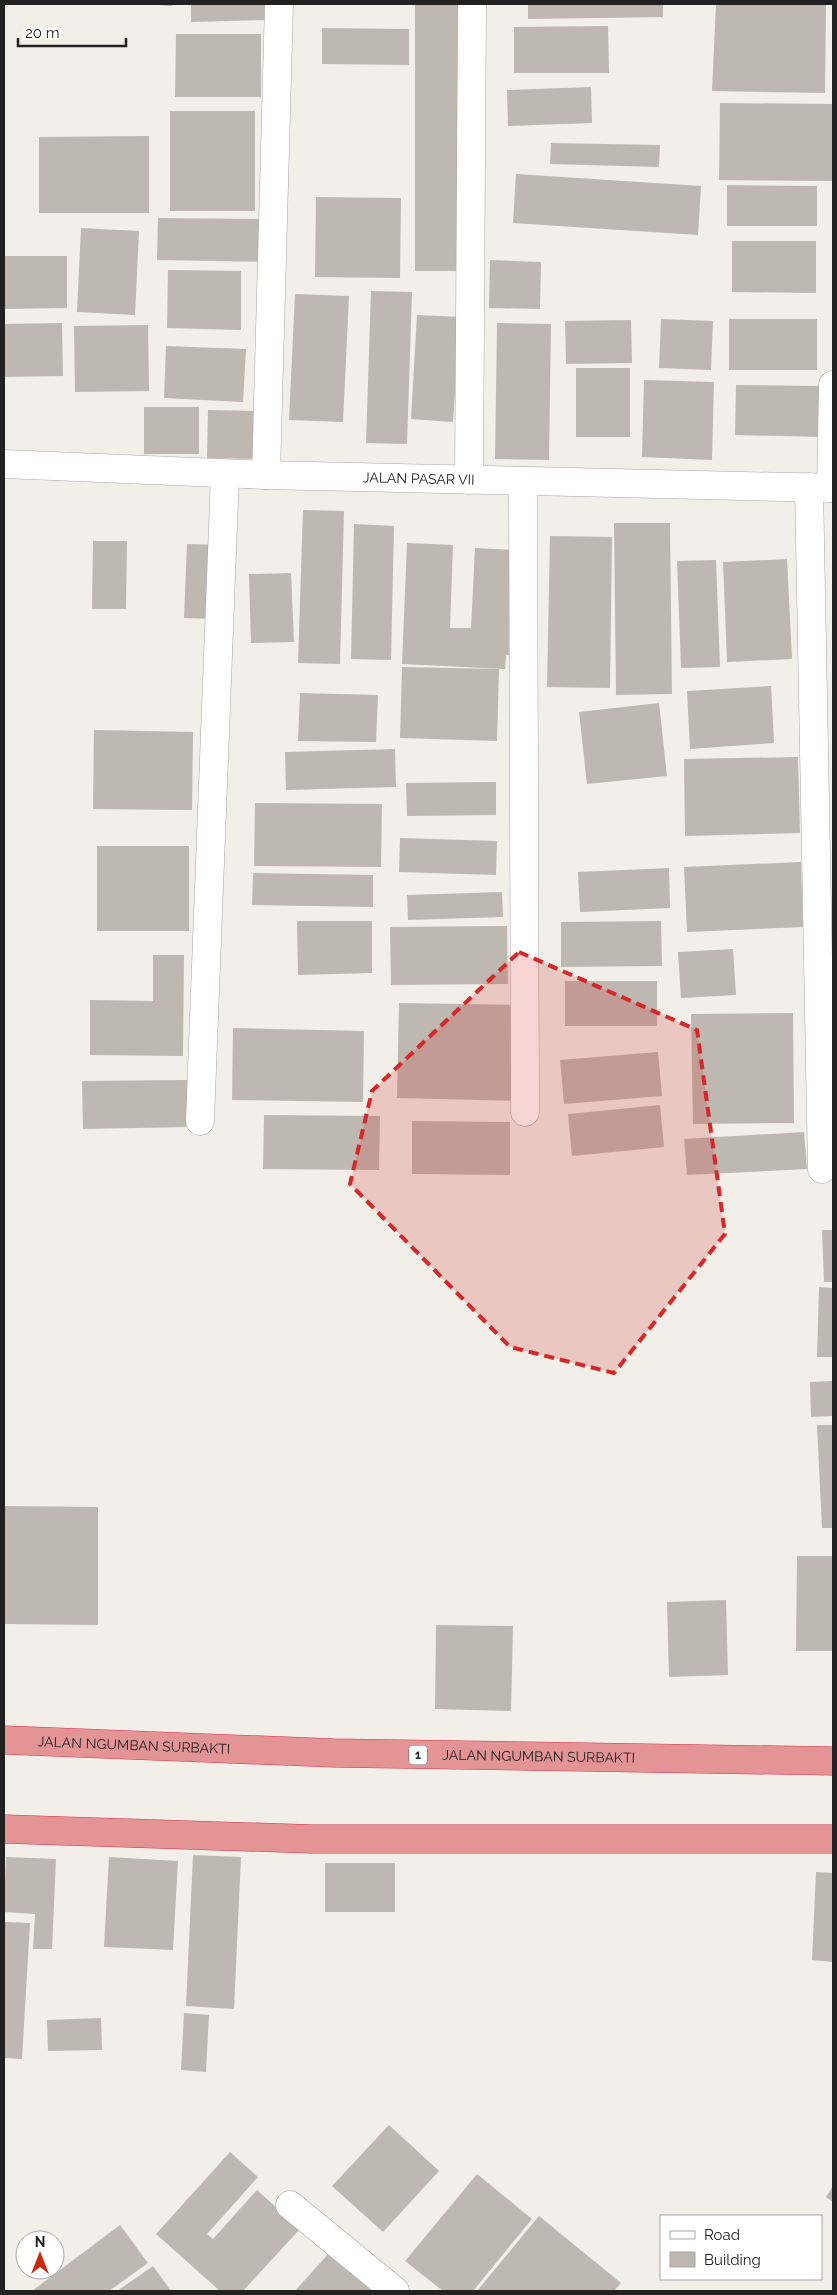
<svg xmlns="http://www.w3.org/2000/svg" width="837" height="2295" font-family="Raleway,sans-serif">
<rect width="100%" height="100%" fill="#f1efe8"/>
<!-- building -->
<g fill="#beb8b1">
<path d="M158,4h14v2l-14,-1z"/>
<path d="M191,4h75l1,16 -76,2z"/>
<rect x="415" y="4" width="43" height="267"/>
<path d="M528,4h135v13l-135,2z"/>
<path d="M716,4h110l-1,89 -113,-2z"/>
<path d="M608,26l1,47h-95v-46z"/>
<path d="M322,28l87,1v36l-87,-1z"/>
<path d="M176,34h85v63h-86z"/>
<path d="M591,87l1,36 -84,3 -1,-36z"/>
<path d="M720,103l113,1 -1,77 -113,-1z"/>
<rect x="170" y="111" width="85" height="100"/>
<path d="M149,136v77h-110v-76z"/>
<path d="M551,143l109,2 -1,22 -109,-3z"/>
<path d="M516,174l185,12 -3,49 -185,-12z"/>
<path d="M727,185l90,1v40h-90z"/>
<path d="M316,197l85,1 -1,80 -85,-1z"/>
<path d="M158,218l107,1v43l-108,-2z"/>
<path d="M81,228l58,3 -4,84 -58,-3z"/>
<path d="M732,241h84v52l-84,-1z"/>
<path d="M4,256h63v52l-63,1z"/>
<path d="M490,260l51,2 -1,47 -51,-1z"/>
<path d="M168,270l73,1v59l-74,-2z"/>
<path d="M371,291l41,1 -5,152 -41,-1z"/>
<path d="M295,294l54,2 -6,126 -54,-2z"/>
<path d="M417,315l43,2 -7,105 -42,-3z"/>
<path d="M661,319l52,2 -2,49 -52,-2z"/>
<rect x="729" y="319" width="88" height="51"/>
<path d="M631,320l1,43 -66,1 -1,-43z"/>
<path d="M62,323l1,53 -59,1v-53z"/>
<path d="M497,323l54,1 -2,136 -54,-1z"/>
<path d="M148,325l1,66 -74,1 -1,-66z"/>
<path d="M166,346l80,3 -3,53 -79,-4z"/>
<rect x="576" y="368" width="54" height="69"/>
<path d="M644,380l70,2 -2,78 -70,-3z"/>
<path d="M736,385l86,1v51l-87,-2z"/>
<rect x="144" y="407" width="55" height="47"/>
<path d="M208,410l53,1 -2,48 -52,-1z"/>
<path d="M303,510l41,1 -4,153 -42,-1z"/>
<path d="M614,523h56l2,171 -56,1z"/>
<path d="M354,524l40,2 -3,134 -40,-1z"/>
<path d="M550,536l62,1 -2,151 -63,-1z"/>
<path d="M93,541h34l-1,68h-34z"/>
<path d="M407,543l46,2 -3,83h21l4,-80 41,2 -5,105h-5l-1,14 -103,-5z"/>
<path d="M187,544l30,1 -3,74 -30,-1z"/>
<path d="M787,559l5,100 -65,3 -4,-100z"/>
<path d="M716,560l4,107 -39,1 -4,-107z"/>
<path d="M291,573l3,69 -43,1 -2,-69z"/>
<path d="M402,667l97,2 -2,72 -97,-3z"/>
<path d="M771,686l3,57 -84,6 -3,-58z"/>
<path d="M300,693l78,2 -2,47 -78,-1z"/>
<path d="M659,703l8,73 -80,8 -8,-72z"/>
<path d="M94,730l99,2 -1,78 -99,-1z"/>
<path d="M395,749l1,38 -110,3 -1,-38z"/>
<path d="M798,757l2,76 -115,3 -1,-77z"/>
<path d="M496,782v33l-89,1 -1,-33z"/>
<path d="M255,803l127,1 -1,63 -127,-1z"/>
<path d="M400,838l97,3 -1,34 -97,-3z"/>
<rect x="97" y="846" width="92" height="85"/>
<path d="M801,862l2,65 -116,5 -3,-65z"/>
<path d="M669,868l1,40 -90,4 -2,-40z"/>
<path d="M253,873l120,2v32l-121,-2z"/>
<path d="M502,892l1,25 -95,3 -1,-25z"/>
<path d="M297,921h75v52l-74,2z"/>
<path d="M661,921l1,45 -101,1v-45z"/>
<path d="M507,926l1,58 -117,1 -1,-58z"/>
<path d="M733,949l3,46 -55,3 -3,-46z"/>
<path d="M153,955h31l-1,101 -93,-1v-55l63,1z"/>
<rect x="565" y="981" width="92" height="45"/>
<path d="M399,1003l120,2 -2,96 -120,-3z"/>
<path d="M793,1013l1,110 -101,1 -2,-110z"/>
<path d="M233,1028l131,3 -1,71 -131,-2z"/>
<path d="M658,1052l4,44 -98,8 -4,-44z"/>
<path d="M188,1080l1,47 -106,2 -1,-48z"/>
<path d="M660,1105l4,42 -92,9 -4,-42z"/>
<path d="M264,1115l116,1 -1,54 -116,-1z"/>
<path d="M412,1121l98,1v53l-98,-1z"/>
<path d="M804,1132l3,37 -120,6 -3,-36z"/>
<path d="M822,1230h11v52h-9z"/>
<path d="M819,1287l14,1v69h-16z"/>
<path d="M833,1381v35l-22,1 -1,-35z"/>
<path d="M817,1425h16v103h-11z"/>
<path d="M4,1506l94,1v118l-94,-1z"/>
<path d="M797,1556h36v95h-37z"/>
<path d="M726,1600l2,75 -59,2 -2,-75z"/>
<path d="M436,1625l77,1 -2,85 -76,-2z"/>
<path d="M193,1855l48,2 -7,152 -48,-3z"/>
<path d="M6,1857l50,2 -4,90h-19l2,-35 -31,-2z"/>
<path d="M109,1857l69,4 -5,89 -69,-3z"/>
<rect x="325" y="1863" width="70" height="49"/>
<path d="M816,1872l17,1v89l-21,-2z"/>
<path d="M5,1922l25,1 -8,136 -18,-1z"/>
<path d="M184,2013l25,2 -3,57 -25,-2z"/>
<path d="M101,2018l1,32 -54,1 -1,-31z"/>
<path d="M389,2125l50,46 -56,61 -51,-46z"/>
<path d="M230,2152l28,25 -51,57 6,5 44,-49 43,39 -57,62h-23l-64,-57z"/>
<path d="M477,2174l55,45 -59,72h-30l-38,-30z"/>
<path d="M833,2186v16l-7,-5z"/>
<path d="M539,2216l82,67 -7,8h-137z"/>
<path d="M120,2225l28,38 -39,28h-77z"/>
<path d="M337,2244l55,47h-97z"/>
<path d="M153,2266l18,25h-54z"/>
</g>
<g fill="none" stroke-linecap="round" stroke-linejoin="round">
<defs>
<g id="minor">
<path id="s1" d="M4,464l262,11 567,13"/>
<path d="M266,475l13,-471"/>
<path d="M469,480l3,-476"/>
<path d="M523,481l2,631"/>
<path d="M809,487l13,682"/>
<path d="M831,488l2,-103"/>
<path d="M200,1121l25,-647"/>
<path d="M290,2205l105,86"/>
</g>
<g id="highway">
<path id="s2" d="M4,1740l330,13 499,8"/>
<path d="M4,1829l309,10h520"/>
</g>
</defs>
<!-- minor casing -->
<use href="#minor" stroke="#a5a5a5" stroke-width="29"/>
<!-- highway casing -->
<use href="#highway" stroke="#d4304c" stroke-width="29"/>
<!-- minor -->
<use href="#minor" stroke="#fff" stroke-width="28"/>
<!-- highway -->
<use href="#highway" stroke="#e49495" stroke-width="28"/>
</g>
<!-- marked area -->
<path fill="#d62828" fill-opacity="0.2" stroke="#d62828" stroke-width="4" stroke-dasharray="10 6" stroke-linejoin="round" d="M519,952l178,78 28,204 -111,139 -104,-26 -160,-163 22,-93z"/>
<g text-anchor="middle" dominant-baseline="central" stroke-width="4" stroke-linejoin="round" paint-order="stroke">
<!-- shield labels -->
<rect fill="#fff" stroke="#646464" stroke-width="1" x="409" y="1745.5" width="18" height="19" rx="4"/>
<g font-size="12" font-weight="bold" fill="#212121">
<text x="418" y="1755">1</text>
</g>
<!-- street labels -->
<g font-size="14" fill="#212121" stroke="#fff">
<text stroke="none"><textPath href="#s1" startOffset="415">JALAN PASAR VII</textPath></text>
<text stroke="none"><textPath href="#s2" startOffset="130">JALAN NGUMBAN SURBAKTI</textPath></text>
<text stroke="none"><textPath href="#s2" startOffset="535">JALAN NGUMBAN SURBAKTI</textPath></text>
</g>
</g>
<!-- border -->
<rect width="837" height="2295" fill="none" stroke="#212121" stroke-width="10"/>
<!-- legend -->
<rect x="660" y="2215" width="162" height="65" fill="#ffffff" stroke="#a6a6a6"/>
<rect x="670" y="2231" width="25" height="8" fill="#ffffff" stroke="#a6a6a6"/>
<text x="704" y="2240" font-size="15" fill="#212121">Road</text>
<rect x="670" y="2252" width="25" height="15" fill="#beb8b1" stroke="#a6a6a6"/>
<text x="704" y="2265" font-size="15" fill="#212121">Building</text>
<!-- north arrow -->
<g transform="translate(40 2255)"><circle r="24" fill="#ffffff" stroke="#a6a6a6"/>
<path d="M0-4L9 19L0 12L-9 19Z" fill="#c82a09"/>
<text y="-8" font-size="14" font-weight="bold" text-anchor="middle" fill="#212121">N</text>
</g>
<!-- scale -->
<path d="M18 38v8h108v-8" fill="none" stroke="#212121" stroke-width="2.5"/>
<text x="25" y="38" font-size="15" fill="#212121" stroke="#ffffff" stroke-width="4" paint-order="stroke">20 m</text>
</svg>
